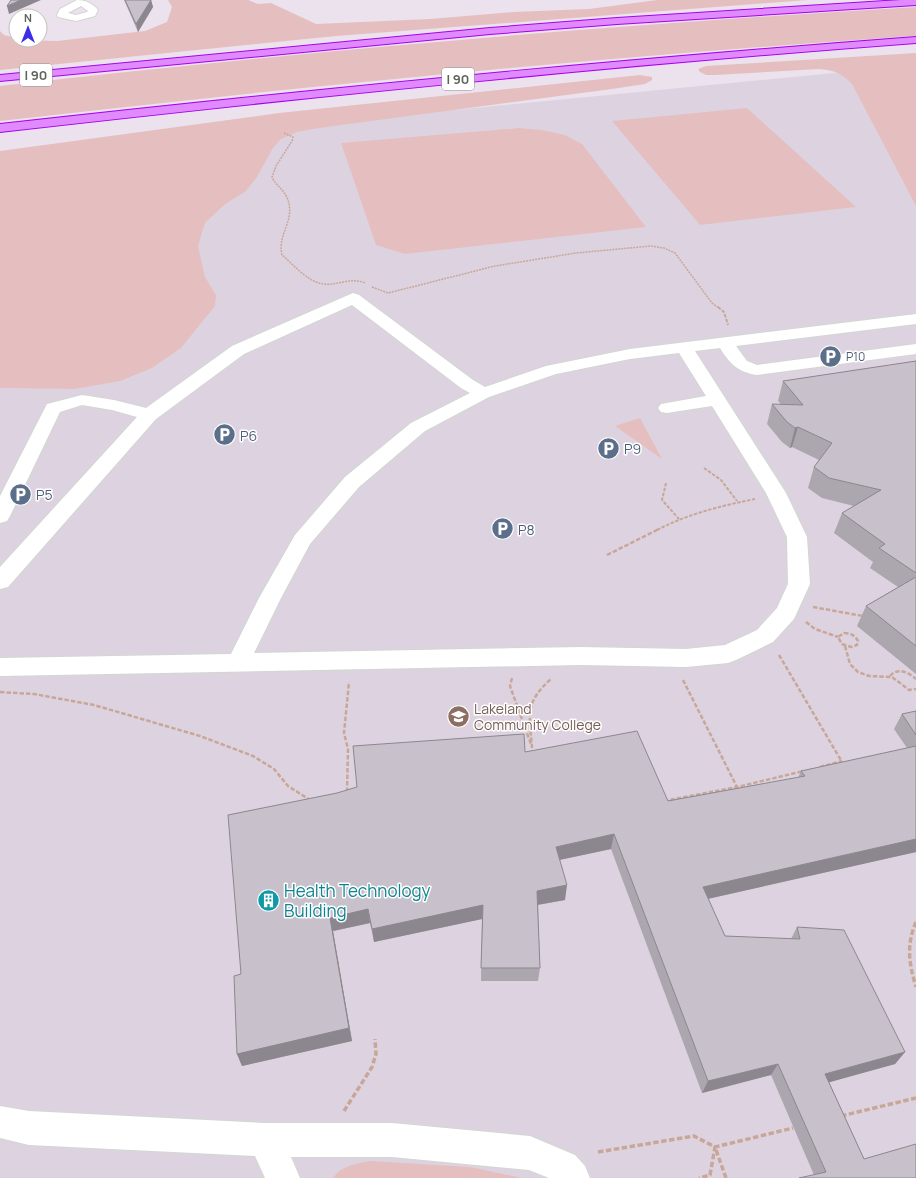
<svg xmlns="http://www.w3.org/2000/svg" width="916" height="1178" font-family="Manrope,sans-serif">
<rect width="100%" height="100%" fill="#ebe2ee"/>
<!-- education -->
<path fill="#ddd3e0" d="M916,65v1113h-916v-923l248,-125z"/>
<!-- green -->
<g fill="#e5bfbf">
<path d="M168,0h80l10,4 13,-1 45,21 114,-5 83,-7 76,-3 68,-9h151l-472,36 -336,34v-39l4,4 12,3v2l41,1 88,-10 22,-9 5,-15z"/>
<path d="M916,7v29c-306,20 -611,50 -916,85v-35c305,-35 610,-61 916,-79z"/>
<path d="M916,53v153l-64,-122c-10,-11 -19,-14 -33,-15l-104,6h-9l-6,-3 -2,-3 8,-3z"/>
<path d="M640,75l12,2v3l-7,4 -33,5 -293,39 -22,4 -16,7 -8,9 -16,29 -11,14 -22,14 -19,18 -7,23 7,31 11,18 -1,11 -34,42 -29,20 -32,13 -46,8 -74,-1v-237l279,-38z"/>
<path d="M747,108l109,99 -156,18 -88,-104z"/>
<path d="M519,128l23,2 23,5 17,9 64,83 -241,27 -29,-9 -35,-102z"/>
<path d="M640,418l22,41 -47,-33z"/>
<path d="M370,1161l100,6 52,11h-189c9,-13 23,-14 37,-17z"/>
</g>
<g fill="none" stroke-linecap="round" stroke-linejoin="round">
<defs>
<g id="minor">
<path d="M77,0c9,0 16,4 21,10l-3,6 -19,5 -18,-4 -1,-2 3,-6zM81,6l7,5 -1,1 -11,3 -8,-2z"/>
<path d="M353,293l6,2 114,85 12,7 61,-21 84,-17 286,-35v10l-180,22 11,15 10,4 159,-21v10l-159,21c-19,-3 -27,-11 -37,-27l-25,3 91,142 21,44 3,47 -16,35 -21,23 -37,18 -8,3 -42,4 -105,-2 -581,11v-18l231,-4 28,-56 36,-63 50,-58 66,-54 59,-30 -9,-5 -109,-83 -108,49 -88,65 -148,168 -8,2v-22l137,-150 -25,-7 -30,-5 -22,7 -50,104 -3,5 -7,2v-27l47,-92 35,-9 32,5 32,8 86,-62zM679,353l27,43 -45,8 -3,4 3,4 6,1 45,-7 54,87 21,44 1,47 -11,24 -20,22 -32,15 -39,4 -105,-2 -327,6 27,-55 29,-54 49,-57 66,-56 64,-34 67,-23 74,-15z"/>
<path d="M0,1106l29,5 236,12h127l138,13 45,19 10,11 5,12h-41l-20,-8 -137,-13h-101l9,21h-35l-10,-22 -226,-11 -29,-7z"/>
</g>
<g id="highway">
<path d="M901,0h15v5l-299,19 -127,10 -490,47v-6l490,-47 127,-10z"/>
<path d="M916,37v6c-306,23 -611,54 -916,89v-8c305,-34 610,-64 916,-87z"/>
</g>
</defs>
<!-- minor casing -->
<use href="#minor" stroke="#d2d7d0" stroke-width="2"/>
<!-- highway casing -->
<use href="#highway" stroke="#a700f0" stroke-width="2"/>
<!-- path-far3 -->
<g stroke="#c8a799" stroke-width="1.5" stroke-dasharray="2 1" stroke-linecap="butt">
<path d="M284,133l9,4 -1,4 -16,25 -4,11c4,9 12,12 16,23 7,22 -11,34 -6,55 11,9 23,24 37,28 16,5 30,-7 46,0"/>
<path d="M372,287l16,6 107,-27 81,-13 75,-7 13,2 11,5 37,50 7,5"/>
</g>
<!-- path-far2 -->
<g stroke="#c8a799" stroke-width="2" stroke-dasharray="3.5 1.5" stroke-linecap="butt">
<path d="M718,307l6,5 4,13"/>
<path d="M704,468l17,12 16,21"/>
<path d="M666,483l-4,17 17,19"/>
<path d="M657,530c31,-16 63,-24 98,-31"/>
</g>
<!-- path-far1 -->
<g stroke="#c8a799" stroke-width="2.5" stroke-dasharray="4.5 2" stroke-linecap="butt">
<path d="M607,555l52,-26"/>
<path d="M813,607l50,9"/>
<path d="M806,622l9,7 23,8"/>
<path d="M844,633c6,0 11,2 14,8l-1,4 -6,2 -9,-3 -4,-7z"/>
<path d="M845,646l5,18 8,8 11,4 23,1 17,13 7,-1"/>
<path d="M779,655l63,107"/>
<path d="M890,676c8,-9 18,-4 26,3"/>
<path d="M512,678l-2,8 22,61c-3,-34 -7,-45 20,-69"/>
<path d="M683,680l54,107"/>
<path d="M0,692l34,2 60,11 106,31 53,20 21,13 14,17 22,14"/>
<path d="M820,767l22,-6"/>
<path d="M347,792l1,-43 -4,-16 5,-51"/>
<path d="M664,801l73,-14 67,-16"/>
</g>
<!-- path -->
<g stroke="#c8a799" stroke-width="3.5" stroke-dasharray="5.5 2.5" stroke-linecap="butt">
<path d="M916,922c-10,23 -7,42 0,65"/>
<path d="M344,1111l28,-44 4,-13 -1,-15"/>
<path d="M841,1116l75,-18"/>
<path d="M598,1152l96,-16 21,11 -5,28 -11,3"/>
<path d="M726,1178l-11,-31 78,-19"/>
</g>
<!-- minor -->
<use href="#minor" fill="#fff" fill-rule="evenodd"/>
<!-- highway -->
<use href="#highway" fill="#e18afd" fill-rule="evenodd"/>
</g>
<!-- wall -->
<g fill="#aca6af">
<path d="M124,0h27l2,7 -15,25z"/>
<path d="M916,361v313l-59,-48 9,-20 32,-19 -28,-19 3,-6 -39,-29 8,-20 12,-7 -32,-8 -14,-10 6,-21 5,-7 -27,-13 -2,1 -8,-6 -15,-18 5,-20h9l-3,-3 5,-20z"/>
<path d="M916,711v141l-208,47 17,37 66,3 6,-12 108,125 -10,12 -66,18 35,77 52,19 -102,-3 -43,-100 -69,18 -91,-244 -51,11 5,40 -27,5 2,63 -2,13h-57l1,-62 -108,23 -4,-19 -37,8 19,110 -110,25 -5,-12 4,-80 96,-181 188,-41 143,49 130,-23 3,-7 106,-23 -13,-19 8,-15z"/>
</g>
<!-- shaded-wall -->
<g fill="#8c878e">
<path d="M21,0h20l-32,14 -2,-8z"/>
<path d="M151,0l2,7 -15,25 -2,-8z"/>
<path d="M798,427l-6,20 -2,1 5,-20z"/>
<path d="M614,834l-3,15 -57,12 2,-14z"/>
<path d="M916,839v13l-218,49 5,-14z"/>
<path d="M567,885l-2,15 -29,5 1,-14z"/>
<path d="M483,905l-1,14 -108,23 -2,-13z"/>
<path d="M368,909l2,14 -37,8 19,110 -110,25 -5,-12 93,-136z"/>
<path d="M905,1052l-10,12 -79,22 9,-12z"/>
<path d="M778,1064l-7,11 -69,18 6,-12z"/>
</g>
<!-- building -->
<g fill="#c8c1cb" stroke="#8c878e">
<path d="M11,0h10l-14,6z"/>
<path d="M125,0h26l-15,24z"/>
<path d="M916,361v212l-37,-25 6,-4 -43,-31 39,-23 -52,-12 -15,-11 18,-24 -34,-16 -3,1 -8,-6 -15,-18 31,1 -20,-24z"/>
<path d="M916,577v69l-50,-40z"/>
<path d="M916,711v24l-14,-21z"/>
<path d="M637,731l31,70 137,-25 -4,-5 115,-25v93l-213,48 22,49 75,3 -3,-12 47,3 61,122 -80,22 39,85 52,-15v34h-117l27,-6 -48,-108 -70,17 -94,-247 -58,13 11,38 -30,6 3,77h-59l2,-63 -111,24 -4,-20 -38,9 19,110 -112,26 -3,-78 7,-2 -13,-159 109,-22 20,-6 -4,-41 171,-12 1,18z"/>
</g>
<!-- icons -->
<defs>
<symbol id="parking-disc" viewBox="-11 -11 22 22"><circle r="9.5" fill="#5c6f8a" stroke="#fff"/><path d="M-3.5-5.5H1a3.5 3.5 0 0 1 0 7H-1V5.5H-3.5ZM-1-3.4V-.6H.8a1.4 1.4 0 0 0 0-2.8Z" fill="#fff"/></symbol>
<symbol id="university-disc" viewBox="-11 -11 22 22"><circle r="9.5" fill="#8d6e63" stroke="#fff"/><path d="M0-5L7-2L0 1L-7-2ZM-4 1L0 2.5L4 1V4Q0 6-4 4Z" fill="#fff"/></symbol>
<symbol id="building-disc" viewBox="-11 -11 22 22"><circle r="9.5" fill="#0f9aa8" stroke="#fff"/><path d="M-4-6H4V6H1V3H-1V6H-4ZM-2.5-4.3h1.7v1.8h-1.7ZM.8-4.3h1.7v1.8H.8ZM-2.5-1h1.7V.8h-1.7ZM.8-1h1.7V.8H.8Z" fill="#fff"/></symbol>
</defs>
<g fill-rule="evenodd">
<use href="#parking-disc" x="818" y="344" width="25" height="25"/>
<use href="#parking-disc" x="212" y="422" width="25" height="25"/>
<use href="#parking-disc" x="596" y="436" width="25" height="25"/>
<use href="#parking-disc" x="8" y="482" width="25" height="25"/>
<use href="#parking-disc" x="490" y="516" width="25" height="25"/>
<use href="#university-disc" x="446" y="704" width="25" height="25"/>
<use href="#building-disc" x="256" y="888" width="25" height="25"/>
</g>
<g text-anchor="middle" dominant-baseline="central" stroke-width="3" stroke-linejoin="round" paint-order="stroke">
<!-- far-service labels -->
<g font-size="12" fill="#4e5e75" stroke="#fff" text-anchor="start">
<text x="846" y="356">P10</text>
</g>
<!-- shield labels -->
<g fill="#fff" stroke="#8e928c" stroke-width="1">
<rect x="20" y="64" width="32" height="22" rx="3"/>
<rect x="442" y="68" width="32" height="22" rx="3"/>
</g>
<g font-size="13" font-weight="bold" fill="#5e635b">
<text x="36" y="75">I 90</text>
<text x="458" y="79">I 90</text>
</g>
<!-- service labels -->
<g font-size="14" fill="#4e5e75" stroke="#fff" text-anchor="start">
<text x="240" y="435">P6</text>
<text x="624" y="448">P9</text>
<text x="36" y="494">P5</text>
<text x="518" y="529">P8</text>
</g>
<!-- education labels -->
<g font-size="14" fill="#785e54" stroke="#fff" text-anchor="start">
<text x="474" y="708">Lakeland<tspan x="474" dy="16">Community College</tspan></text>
</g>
<!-- near-culture labels -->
<g font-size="17" fill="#0d838f" stroke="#fff" text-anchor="start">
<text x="284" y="890">Health Technology<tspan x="284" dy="20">Building</tspan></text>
</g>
</g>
<!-- north arrow -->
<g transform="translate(28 28)"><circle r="19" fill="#ffffff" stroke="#bfc1bd"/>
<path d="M0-3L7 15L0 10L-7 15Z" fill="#3d2de9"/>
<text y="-6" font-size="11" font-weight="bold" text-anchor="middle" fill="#5e635b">N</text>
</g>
</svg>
